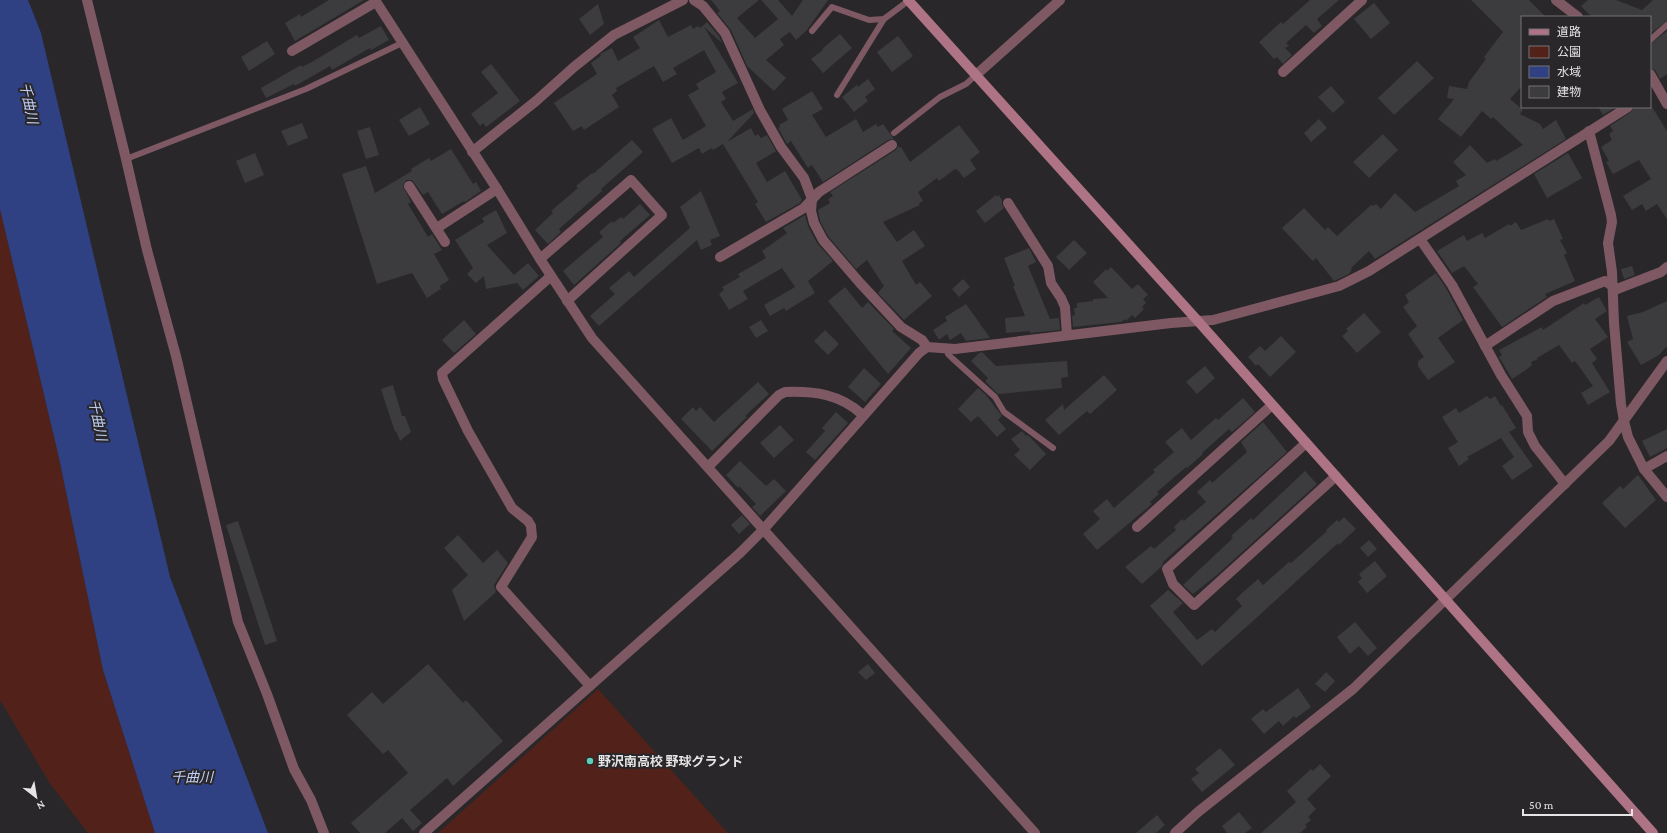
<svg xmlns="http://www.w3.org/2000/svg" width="1667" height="833" font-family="'Crimson Pro','Noto Sans JP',serif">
<rect width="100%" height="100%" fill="#292729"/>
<!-- green -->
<g fill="#52221a">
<path d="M0,209l59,249 44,212 52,163h-67l-37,-48 -51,-85z"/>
<path d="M598,689l130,144h-290z"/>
</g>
<!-- water -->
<path fill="#2f4183" d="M0,0h28l13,33 129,544 98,256h-113l-52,-163 -44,-212 -59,-249z"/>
<!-- building -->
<g fill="#3c3b3e">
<path d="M329,0h35l-69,41 -10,-18 15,-9 1,3z"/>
<path d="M711,0h48l-22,18 18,20 23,-19 -17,-19h17l14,16 11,-16h25l-21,30 -11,10 -6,-8 -10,7 4,6 -18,15 20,18 -12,13 -27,-25 -16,-36 -14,-17 3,-2z"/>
<path d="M1310,0h29l-22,19 5,7 -8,7 -8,-8 -20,18 3,3 -4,2 7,7 -9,9 -6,-7 -3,2 -15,-17 22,-20 2,2z"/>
<path d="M1471,0h58l17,17h-24v69l-12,13 13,11 -3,4 20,10 3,5 13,-9 10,19 -191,120 -6,-8 -18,17 1,1 -3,5 -15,7 -18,-23 -3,3 -5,-5 -26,-28 22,-20 21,22 3,-3 9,9 34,-31 2,1 3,-2 5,5 14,-16 20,19 44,-26 -3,-5 10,-6 -13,-13 17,-17 17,18 8,-4 1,2 27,-16 -30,-28 -2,2 -9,-8 -21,26 -23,-18 16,-20 -7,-1 2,-12 18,3 2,-7 17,-23 -2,-2 19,-25z"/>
<path d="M1588,0h28l26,10 11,-10h14v21l-17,13v-17h-58l-11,-11z"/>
<path d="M1374,3l16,20 -19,16 -17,-20z"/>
<path d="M598,4l6,20 -14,11 -11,-16z"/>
<path d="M659,20l9,17 23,-12 2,4 5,-3 2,2 7,-6 12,14 3,7 -18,-16 34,56 -16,9 4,7 -5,3 12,19 20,-12 1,4 -27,29 24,-14 4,8 3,-2 3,4 6,-3 9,16 -20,12 11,19 18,-11 17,29 -2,3 -34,19 -11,-18 3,-2 -35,-58 -10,6 -1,-2 -10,6 -3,-6 -27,15 -20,-34 19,-11 12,22 23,-14 -18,-31 11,-6 -3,-5 20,-12 -12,-22 -31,18 4,6 -14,8 -9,-16 -38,22 1,3 -5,4 7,12 -35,23 -2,-4 -9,5 -19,-28 43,-29 -6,-11 10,-7 -1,-2 12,-6 6,13 22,-13 -7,-11z"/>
<path d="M381,26l8,14 -18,10 -1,-2 -38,22 -2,-4 -35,20 -1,-2 -28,14 -5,-10 40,-23 1,2 8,-4 47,-28 2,3z"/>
<path d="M1667,31v43l-7,5 -5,-9 -5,-2v-24z"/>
<path d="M840,34l12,14 -29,25 -12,-14 12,-9 -1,-1z"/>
<path d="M898,36l15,20 -21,16 -15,-20z"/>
<path d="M267,41l8,13 -26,17 -8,-14z"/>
<path d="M1417,61l17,17 -40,37 -16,-17z"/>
<path d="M491,64l29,37 -34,26 -3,-4 -3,3 -9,-12 27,-21 -17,-21z"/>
<path d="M868,79l7,10 -10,8 3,4 -14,11 -12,-15 15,-12 1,2z"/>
<path d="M1331,86l14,16 -12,11 -15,-16z"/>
<path d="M812,91l11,18 -11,6 14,22 30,-18 7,13 13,-8 2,3 5,-3 11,15 -6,1 -65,42 -11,-17 -4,3 -17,-27 -4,3 -9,-16 2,-1 -1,-2 9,-5 -6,-11z"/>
<path d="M420,107l10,17 -21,12 -10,-16z"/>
<path d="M1598,107h18l-13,8z"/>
<path d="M1634,107h18l15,24v88l-10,-15 -11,7 -4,-7 -10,6 -9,-14 28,-17 -12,-19 -26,14 -7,-12 3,-1 -8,-14 11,-7 -3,-6 4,-3 -3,-5 21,-14z"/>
<path d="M1319,119l8,9 -16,14 -7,-9z"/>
<path d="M302,123l6,15 -20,8 -7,-15z"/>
<path d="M959,125l21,27 -10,8 6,9 -12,9 -7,-9 -1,1 -1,-1 -16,12 -2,-3 -19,14 5,9 -4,2 1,2 -37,17 14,20 17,-12 11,16 -23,15 14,24 4,-3 12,14 -28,24 -26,-27 6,-7 -17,-26 -11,9 -28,-33 -8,-15 -2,-11 12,-7 -2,-4 5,-3 -3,-4 66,-42 2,-4 2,2 1,-1 9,15z"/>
<path d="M370,127l9,28 -13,4 -9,-28z"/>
<path d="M1383,134l15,16 -29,28 -16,-16z"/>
<path d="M632,140l11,12 -42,37 1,2 -43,38 2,3 -13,12 -13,-14 18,-17 -2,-2 27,-23 -2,-2 16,-13 1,1z"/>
<path d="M451,149l22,35 3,-2 5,9 -16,11 -1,-1 -22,13 -14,-22 -5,3 -11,-15h-6l-3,6 8,16 -3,2 20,33 4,-3 10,16 -8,4 15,26 -9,6 1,3 -14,9 -15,-25 -35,11 -35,-110 24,-8 9,27 37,-22 -1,-2 18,-11 2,3z"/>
<path d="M255,153l9,22 -19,8 -9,-22z"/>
<path d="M1568,153l14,25 -35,20 -13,-24z"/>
<path d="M701,191l19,45 -10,4 2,5 -11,5 -4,-10 -98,86 -9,-10 25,-22 -6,-6 20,-17 5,6 56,-49 -10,-21z"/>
<path d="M996,195l1,2 2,-2 3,5v4l2,4 -19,15 -9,-12z"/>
<path d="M640,204l10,11 -30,26 1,2 -47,42 -11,-14 40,-34 -4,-5 13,-11 1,2 8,-6 2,2z"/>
<path d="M496,210l11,23 -20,12 27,30 14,-12 11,13 -16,14 -6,-7 -31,6 -2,-13 -8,7 -9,-9 6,-6 -18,-28 29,-18 -2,-4z"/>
<path d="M805,215l3,11 9,17 16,18 -25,20 7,12 -29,18 -2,-3 -14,8 -6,-11 31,-18 -13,-19 -39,23 5,8 -19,11 -10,-16 5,-4 -2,-3 18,-10 -2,-3 28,-16 -4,-7 25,-18 -4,-5z"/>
<path d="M1548,219l1,2 5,-2 9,20 -3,1 7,13 -3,2 11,26 -30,13 2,3 -45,30 -29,-40 5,-3 -14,-18 -12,7 -15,-22 27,-16 3,6 15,-8 3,5 24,-14 1,2 6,-4 5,8z"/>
<path d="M1074,240l13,13 -18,17 -13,-13z"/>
<path d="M1029,248l7,14 -8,4 22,53 9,-1 1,12 -30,3v-2l-24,2 -1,-15 20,-2 -12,-30h2l-11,-28z"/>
<path d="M1632,266l3,9 -11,4 -3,-10z"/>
<path d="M1111,267l21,22 6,-5 10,11 -5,4 3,4 -4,4 2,2 -9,9 -3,-3 -6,6 -1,-2 -4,3 -48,5 -1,-11 3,-1 -1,-7h3v-5l16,-2v-2l15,-1 -15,-16 13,-13 1,2z"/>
<path d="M1436,273l10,15 17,32 -25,18 17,24 -27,18 -10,-14v-5l6,-4 -16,-23 9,-8 -14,-19 6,-5 -4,-7z"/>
<path d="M963,279l7,8 -11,10 -7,-8z"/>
<path d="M845,287l17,21 6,-6 26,27 -2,2 19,17 -23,26 -60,-73z"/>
<path d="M1599,297l8,14 -12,8 13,18 -18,12 7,10 -5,4 18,29 -22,13 -7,-12 12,-7 -18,-25 -3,2 -13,-18 -22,13 1,1 -7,3 1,3 -6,5 -14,9 -13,-22 3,-2 -3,-5 43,-23 1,3 41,-27 1,2z"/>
<path d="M1667,301v45l-8,9 -18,10 -14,-23 6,-3 -6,-23 16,-4z"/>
<path d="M966,304l24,34 -24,3 -5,-8 -11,7 -3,-6 -8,6 -6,-10 14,-9 -2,-4z"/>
<path d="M1364,313l17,19 -24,21 -15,-17 6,-5 -2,-2z"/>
<path d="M464,320l12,14 -22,19 -12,-13z"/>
<path d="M761,320l7,11 -12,7 -7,-11z"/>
<path d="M825,330l14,14 -11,11 -14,-14z"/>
<path d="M1281,336l15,16 -26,25 -12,-13 -2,2 -8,-9 12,-11 5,5z"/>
<path d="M982,352l14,14 71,-5 1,16 -7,1 1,10 -64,6 -13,-13 3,-3 -17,-17 8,-8z"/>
<path d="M1205,366l10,12 -18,16 -11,-12z"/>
<path d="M864,368l17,16 -16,18 -17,-15z"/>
<path d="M1104,375l13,15 -27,24 -3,-3 -28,24 -14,-15 18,-16 1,6z"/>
<path d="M758,382l11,12 -24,22 2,1 -35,34 -31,-32 12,-12 3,4 4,-4 14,15z"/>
<path d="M393,385l9,31h3l6,16 -11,9 -4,-10 -1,1 -14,-43z"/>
<path d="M978,388l8,7 16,21 -4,4 8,9 -9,8 -19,-21 -7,6 -13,-13z"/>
<path d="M1487,396l3,3 5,-3 6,10 1,-1 14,23 -7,4 24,34 -21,14 -10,-14 12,-9 -13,-19 -34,19 2,2 -10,7 -11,-18 10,-6 -16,-25 14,-9 3,5z"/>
<path d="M1243,398l12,14 -23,20 -3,-3 -27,24 1,1 -16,14 -1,-1 -29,25 2,2 -9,8 2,2 -55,46 -14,-16 17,-15 -7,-8 14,-12 7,9 41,-36 -2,-2 21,-18 -9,-10 17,-14 9,12 25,-22 2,2z"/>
<path d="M836,412l12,11 -33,37 -9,-8 19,-21 -3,-3z"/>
<path d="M1263,422l24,30 -123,109 -3,6 -19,17 -17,-17 26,-21 3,3 22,-19 -2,-3 8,-8 2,2 22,-19 -9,-10 13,-12 2,3 35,-31 -6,-10z"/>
<path d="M780,425l14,15 -20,18 -14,-15z"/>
<path d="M1667,429v19l-17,9 -8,-16z"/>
<path d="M1022,431l4,5 2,-1 18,19 -16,16 -16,-15 6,-5 -9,-11z"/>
<path d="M740,461l26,25 8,-7 12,12 -26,25 -8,-9 4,-3 -17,-18 -1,2 -12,-13z"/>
<path d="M1305,471l12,13 -99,90 -25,20 -10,-9 50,-47 -2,-2 20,-18 2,2z"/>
<path d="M1638,475l18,25 -31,28 -23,-25 18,-17 3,3z"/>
<path d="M742,515l8,9 -11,10 -8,-9z"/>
<path d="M1344,517l12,12 -17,16 -1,-2 -85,78 -51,45 -52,-60 18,-16 15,13 -10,9 24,28 15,-11 3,3 27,-26 -6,-7 6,-6 16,-14 5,6 26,-23 2,1 36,-32 -1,-1 11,-10 2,2z"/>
<path d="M238,521l39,120 -12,4 -39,-120z"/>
<path d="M458,535l25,28 14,-13 11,13 -14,22 2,7 -32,29 -12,-31 16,-15 -24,-27z"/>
<path d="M1369,540l8,9 -9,8 -8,-9z"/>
<path d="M1375,561l12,15 -20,17 -9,-11 4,-4 -3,-4z"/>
<path d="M1355,622l22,26 -9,8 -9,-10 -9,8 -13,-17z"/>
<path d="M428,664l35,39 3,-3 37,41 -50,45 -6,-8 -37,32 12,13 -9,8 -11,-13 -17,15h-25l-9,-10 57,-50 -20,-23 -5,4 -36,-39 25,-23 11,12z"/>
<path d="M868,664l7,9 -9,7 -8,-8z"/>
<path d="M1326,672l9,9 -10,11 -10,-8z"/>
<path d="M1298,688l13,19 -15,11 -2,-2 -11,10 -4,-5 -15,13 -13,-15 12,-10 3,3z"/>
<path d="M1220,748l15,17 -33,27 -11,-13 8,-6 -4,-4z"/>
<path d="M1320,764l11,12 -24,23 9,10 -8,8 3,3 -6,5 2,2 -7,6h-39l35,-31 -9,-11 24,-22 2,2z"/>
<path d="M1239,812l13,16 -7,5h-18l-5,-7z"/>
<path d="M1157,815l8,10 -9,8h-20z"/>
</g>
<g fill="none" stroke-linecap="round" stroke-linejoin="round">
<!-- lane -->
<g stroke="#7e5963" stroke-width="6">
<path d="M812,31l20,-24 37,13 15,-1 24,-18"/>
<path d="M1650,40l17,-15"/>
<path d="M837,95l47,-76"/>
<path d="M894,133l46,-36 26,-13 10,-9"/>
<path d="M126,159l180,-70 96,-46"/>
<path d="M947,348l1,6 4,4 43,39 9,15 49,36"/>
</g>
<!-- street -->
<g stroke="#7e5963" stroke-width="10">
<path d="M87,0l39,159 21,91 29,106 62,266 29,72 27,75 17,31 13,33"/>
<path d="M375,0l122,189 43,70 52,79 443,495"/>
<path d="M694,0l9,6 22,27 35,77 21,37 23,31 8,21 -1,12 3,12 9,17 37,43 41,44 21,13 5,7 28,2 216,-26 42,-3 126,-34 30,-15 259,-164"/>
<path d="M1556,0l22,17"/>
<path d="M292,51l84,-49"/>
<path d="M1283,72l79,-72"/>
<path d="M1650,74l17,30"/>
<path d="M976,75l84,-75"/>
<path d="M1589,131l22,84 1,7 -4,21 4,29 2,51 7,81 3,17 4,16 16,32 23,28"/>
<path d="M472,152l64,-51 38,-34 40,-32 69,-35"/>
<path d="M409,186l36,56"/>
<path d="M1008,203l40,63 3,17 10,15 4,9 2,28"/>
<path d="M437,228l60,-39"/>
<path d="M1420,239l32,46 49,90 26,41 1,16 7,14 30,38"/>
<path d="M720,257l84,-49 15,-16 73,-47"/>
<path d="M540,259l91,-79 31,35 -95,86"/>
<path d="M551,276l-109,97 1,6 25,52 44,77 16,13 3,5 1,11 -31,50 89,99"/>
<path d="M1485,346l68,-45 52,-20 12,8 44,-17 6,-5"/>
<path d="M1306,443l-139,126 6,15 21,21 142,-129"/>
<path d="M708,467l71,-72 6,-3c30,-1 55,2 78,23"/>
<path d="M1644,469l23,-13"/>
<path d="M1137,527l135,-122"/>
<path d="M424,833l316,-280 23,-23 156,-177 8,-6"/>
<path d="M1175,833l23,-21 155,-123 92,-89 164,-159 58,-80"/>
</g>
<!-- secondary -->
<path stroke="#ae7385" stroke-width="10" d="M908,0l289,320 456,513"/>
</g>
<!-- markers -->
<circle fill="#5eceb8" stroke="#292729" stroke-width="1.5" cx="590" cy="761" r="4"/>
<g text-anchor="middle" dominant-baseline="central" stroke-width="4" stroke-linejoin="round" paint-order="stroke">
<!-- poi labels -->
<g font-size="13" font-weight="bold" fill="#e6e4e5" stroke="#292729" text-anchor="start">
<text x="598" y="761">野沢南高校 野球グランド</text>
</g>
<!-- water labels -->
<g font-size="14" font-style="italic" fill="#c2d1f8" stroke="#292729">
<text transform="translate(29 103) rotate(78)">千曲川</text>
<text transform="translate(98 420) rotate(78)">千曲川</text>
<text x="192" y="777">千曲川</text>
</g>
</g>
<!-- legend -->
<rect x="1521" y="16" width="130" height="92" fill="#292729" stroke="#757374"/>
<rect x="1529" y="29" width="20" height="6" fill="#ae7385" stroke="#757374"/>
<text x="1557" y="36" font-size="12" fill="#e6e4e5">道路</text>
<rect x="1529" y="46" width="20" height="12" fill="#52221a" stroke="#757374"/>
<text x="1557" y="56" font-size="12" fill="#e6e4e5">公園</text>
<rect x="1529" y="66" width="20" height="12" fill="#2f4183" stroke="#757374"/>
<text x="1557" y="76" font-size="12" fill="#e6e4e5">水域</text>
<rect x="1529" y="86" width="20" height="12" fill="#3c3b3e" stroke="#757374"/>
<text x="1557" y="96" font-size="12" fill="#e6e4e5">建物</text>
<!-- north arrow -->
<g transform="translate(36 797) rotate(149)" stroke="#292729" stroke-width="3" paint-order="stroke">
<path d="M0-3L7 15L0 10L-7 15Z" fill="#e6e4e5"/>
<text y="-6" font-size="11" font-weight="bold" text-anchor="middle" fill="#e6e4e5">N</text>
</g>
<!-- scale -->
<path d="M1523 809v6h109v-6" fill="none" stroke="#e6e4e5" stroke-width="2"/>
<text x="1529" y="809" font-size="12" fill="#e6e4e5" stroke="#292729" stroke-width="3" paint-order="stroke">50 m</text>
</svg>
